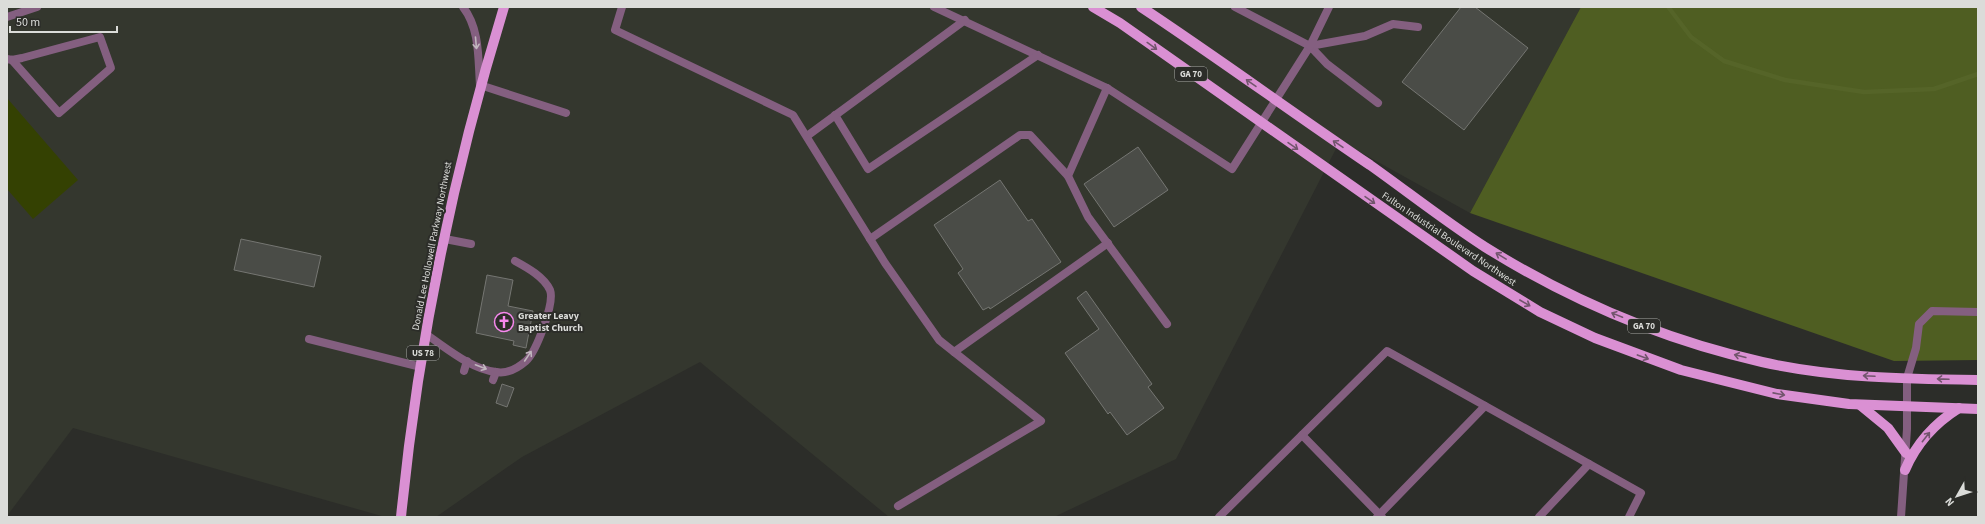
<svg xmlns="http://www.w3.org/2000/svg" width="1985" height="524" font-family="'Source Sans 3',sans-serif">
<rect width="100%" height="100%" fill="#2c2d29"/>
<!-- built -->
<path fill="#34372e" d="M7,7h1574l-111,206 -130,-72 -164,318 -122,58h-165l-189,-155 -178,95 -86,60h-51l-312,-89 -66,88z"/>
<!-- green -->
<path fill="#344102" d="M7,98l71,82 -45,39 -26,-30z"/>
<!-- forest -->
<path fill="#4f5e22" d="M1581,7h397v353l-84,1 -424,-148z"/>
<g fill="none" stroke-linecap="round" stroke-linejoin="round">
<!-- stream -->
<path stroke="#556428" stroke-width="4.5" d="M1669,8l22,29 33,24 61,19 79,12 70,-3 44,-15"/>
</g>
<!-- building -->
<g fill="#4a4c47" stroke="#757672">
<path d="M1461,7h14l53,41 -64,82 -62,-48z"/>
<path d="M1138,147l30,43 -54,37 -30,-43z"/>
<path d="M1000,180l28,41 4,-2 29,43 -71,47 -1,-2 -6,3 -25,-37 5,-4 -29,-44z"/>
<path d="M241,239l80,17 -7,31 -80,-17z"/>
<path d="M487,275l26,5 -5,26 25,5 -7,37 -13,-3 1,-4 -38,-8z"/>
<path d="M1086,291l66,93 -4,3 16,21 -37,27 -17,-23 -2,2 -43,-61 34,-24 -22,-31z"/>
<path d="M502,384l12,4 -7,19 -11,-4z"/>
</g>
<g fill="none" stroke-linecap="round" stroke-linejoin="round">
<!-- lane -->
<g stroke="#845f80" stroke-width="8">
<path d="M622,7l-7,23 178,85 92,148 54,77 102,81 -143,85"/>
<path d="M934,7l173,81 125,81 78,-123 17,18 51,39"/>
<path d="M1235,7l75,39 55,-10 28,-12 25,3"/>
<path d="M1310,46l19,-39"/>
<path d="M7,59l5,1 10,-2 78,-21 11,31 -52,45 -47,-53"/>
<path d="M480,85l86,28"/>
<path d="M1107,88l-39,88 20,41 79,107"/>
<path d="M835,115l33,54 170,-114"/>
<path d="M807,136l158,-116"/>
<path d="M445,239l26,5"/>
<path d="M870,239l150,-104h10l38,41"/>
<path d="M427,335c21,14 44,34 69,37 11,2 22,-4 30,-11 10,-9 29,-58 24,-71 -6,-13 -22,-22 -35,-29"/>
<path d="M309,339l112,28"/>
<path d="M954,352l154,-109"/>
<path d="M464,371l3,-10"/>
<path d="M493,380l3,-8"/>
<path d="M1302,435l80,82"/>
<path d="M1219,517l168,-166 254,142 -12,24"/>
<path d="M1377,517l108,-111"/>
<path d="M1539,517l50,-53"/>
<path d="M1901,517l6,-88v-51l9,-30 3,-24 13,-13 46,1"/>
</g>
<!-- street -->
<g stroke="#845f80" stroke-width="8">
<path d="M463,7c17,22 15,51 17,78"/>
<path d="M7,17l30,-10"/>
</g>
<!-- primary -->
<g stroke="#da90d3" stroke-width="10">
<path d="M1093,7l27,16 353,248 67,41 55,26 86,32 96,24 72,10 129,5"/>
<path d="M1141,7c77,51 152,106 229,158 38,27 76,57 115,82 85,53 179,93 277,115 71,16 144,17 216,18"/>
<path d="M1860,405l28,23 18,25"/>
<path d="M1905,470c11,-26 30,-47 54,-62"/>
<path d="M401,517c17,-173 52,-344 103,-510"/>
</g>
</g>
<!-- one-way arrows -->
<defs><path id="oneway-shaft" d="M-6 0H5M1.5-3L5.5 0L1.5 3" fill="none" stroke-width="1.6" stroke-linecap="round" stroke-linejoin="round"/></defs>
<g stroke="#c1b6be">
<use href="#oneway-shaft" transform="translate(476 43) rotate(85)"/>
<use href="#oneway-shaft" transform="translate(528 356) rotate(-56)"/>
<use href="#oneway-shaft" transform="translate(481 367) rotate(21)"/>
</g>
<g stroke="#72556d">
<use href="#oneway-shaft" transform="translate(1152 46) rotate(36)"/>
<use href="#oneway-shaft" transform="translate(1251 83) rotate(-145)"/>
<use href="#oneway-shaft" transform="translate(1338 144) rotate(-146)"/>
<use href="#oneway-shaft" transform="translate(1293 146) rotate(35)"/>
<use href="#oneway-shaft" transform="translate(1370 200) rotate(35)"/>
<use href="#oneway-shaft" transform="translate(1501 256) rotate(-149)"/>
<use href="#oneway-shaft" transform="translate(1525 303) rotate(30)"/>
<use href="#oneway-shaft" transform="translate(1617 315) rotate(-158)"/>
<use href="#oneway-shaft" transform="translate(1740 356) rotate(-166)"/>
<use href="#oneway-shaft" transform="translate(1643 357) rotate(20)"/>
<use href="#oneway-shaft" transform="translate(1869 376) rotate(-177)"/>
<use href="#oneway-shaft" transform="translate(1943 379) rotate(-178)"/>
<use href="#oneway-shaft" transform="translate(1779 394) rotate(11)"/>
<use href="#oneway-shaft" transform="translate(1926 437) rotate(-52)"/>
</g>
<!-- icons -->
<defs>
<symbol id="church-ring" viewBox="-11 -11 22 22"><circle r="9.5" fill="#2c2d29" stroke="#f688ed" stroke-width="1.5"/><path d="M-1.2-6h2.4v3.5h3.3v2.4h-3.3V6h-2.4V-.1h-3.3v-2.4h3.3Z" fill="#f688ed"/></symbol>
</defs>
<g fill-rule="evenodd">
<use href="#church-ring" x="493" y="311" width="22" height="22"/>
</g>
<g text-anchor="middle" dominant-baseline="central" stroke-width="4" stroke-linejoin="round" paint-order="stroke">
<!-- shield labels -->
<g fill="#2c2d29" stroke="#a6a8a4" stroke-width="1">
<rect x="1175" y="67" width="32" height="14" rx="3"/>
<rect x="1628" y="319" width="32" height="14" rx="3"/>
<rect x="407" y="346" width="32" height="14" rx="3"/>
</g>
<g font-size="9" font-weight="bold" fill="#dbdcd9">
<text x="1191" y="74">GA 70</text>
<text x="1644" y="326">GA 70</text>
<text x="423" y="353">US 78</text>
</g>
<!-- street labels -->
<g font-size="10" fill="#dbdcd9" stroke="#2c2d29">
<text transform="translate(1449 239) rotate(34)">Fulton Industrial Boulevard Northwest</text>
<text transform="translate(432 246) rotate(-79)">Donald Lee Hollowell Parkway Northwest</text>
</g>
<!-- poi labels -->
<g font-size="10" font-weight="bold" fill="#dbdcd9" stroke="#2c2d29" text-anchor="start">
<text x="518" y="316">Greater Leavy<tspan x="518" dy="12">Baptist Church</tspan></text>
</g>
</g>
<!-- border -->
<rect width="1985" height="524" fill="none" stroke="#dbdcd9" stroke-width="16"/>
<!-- north arrow -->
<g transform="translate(1957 496) rotate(231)" stroke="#2c2d29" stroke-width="3" paint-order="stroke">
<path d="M0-3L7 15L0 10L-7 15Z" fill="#dbdcd9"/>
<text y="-6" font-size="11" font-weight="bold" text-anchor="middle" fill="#dbdcd9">N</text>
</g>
<!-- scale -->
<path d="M10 26v6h107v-6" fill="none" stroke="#dbdcd9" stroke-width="2"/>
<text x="16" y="26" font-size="12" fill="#dbdcd9" stroke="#2c2d29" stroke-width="3" paint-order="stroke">50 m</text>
</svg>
